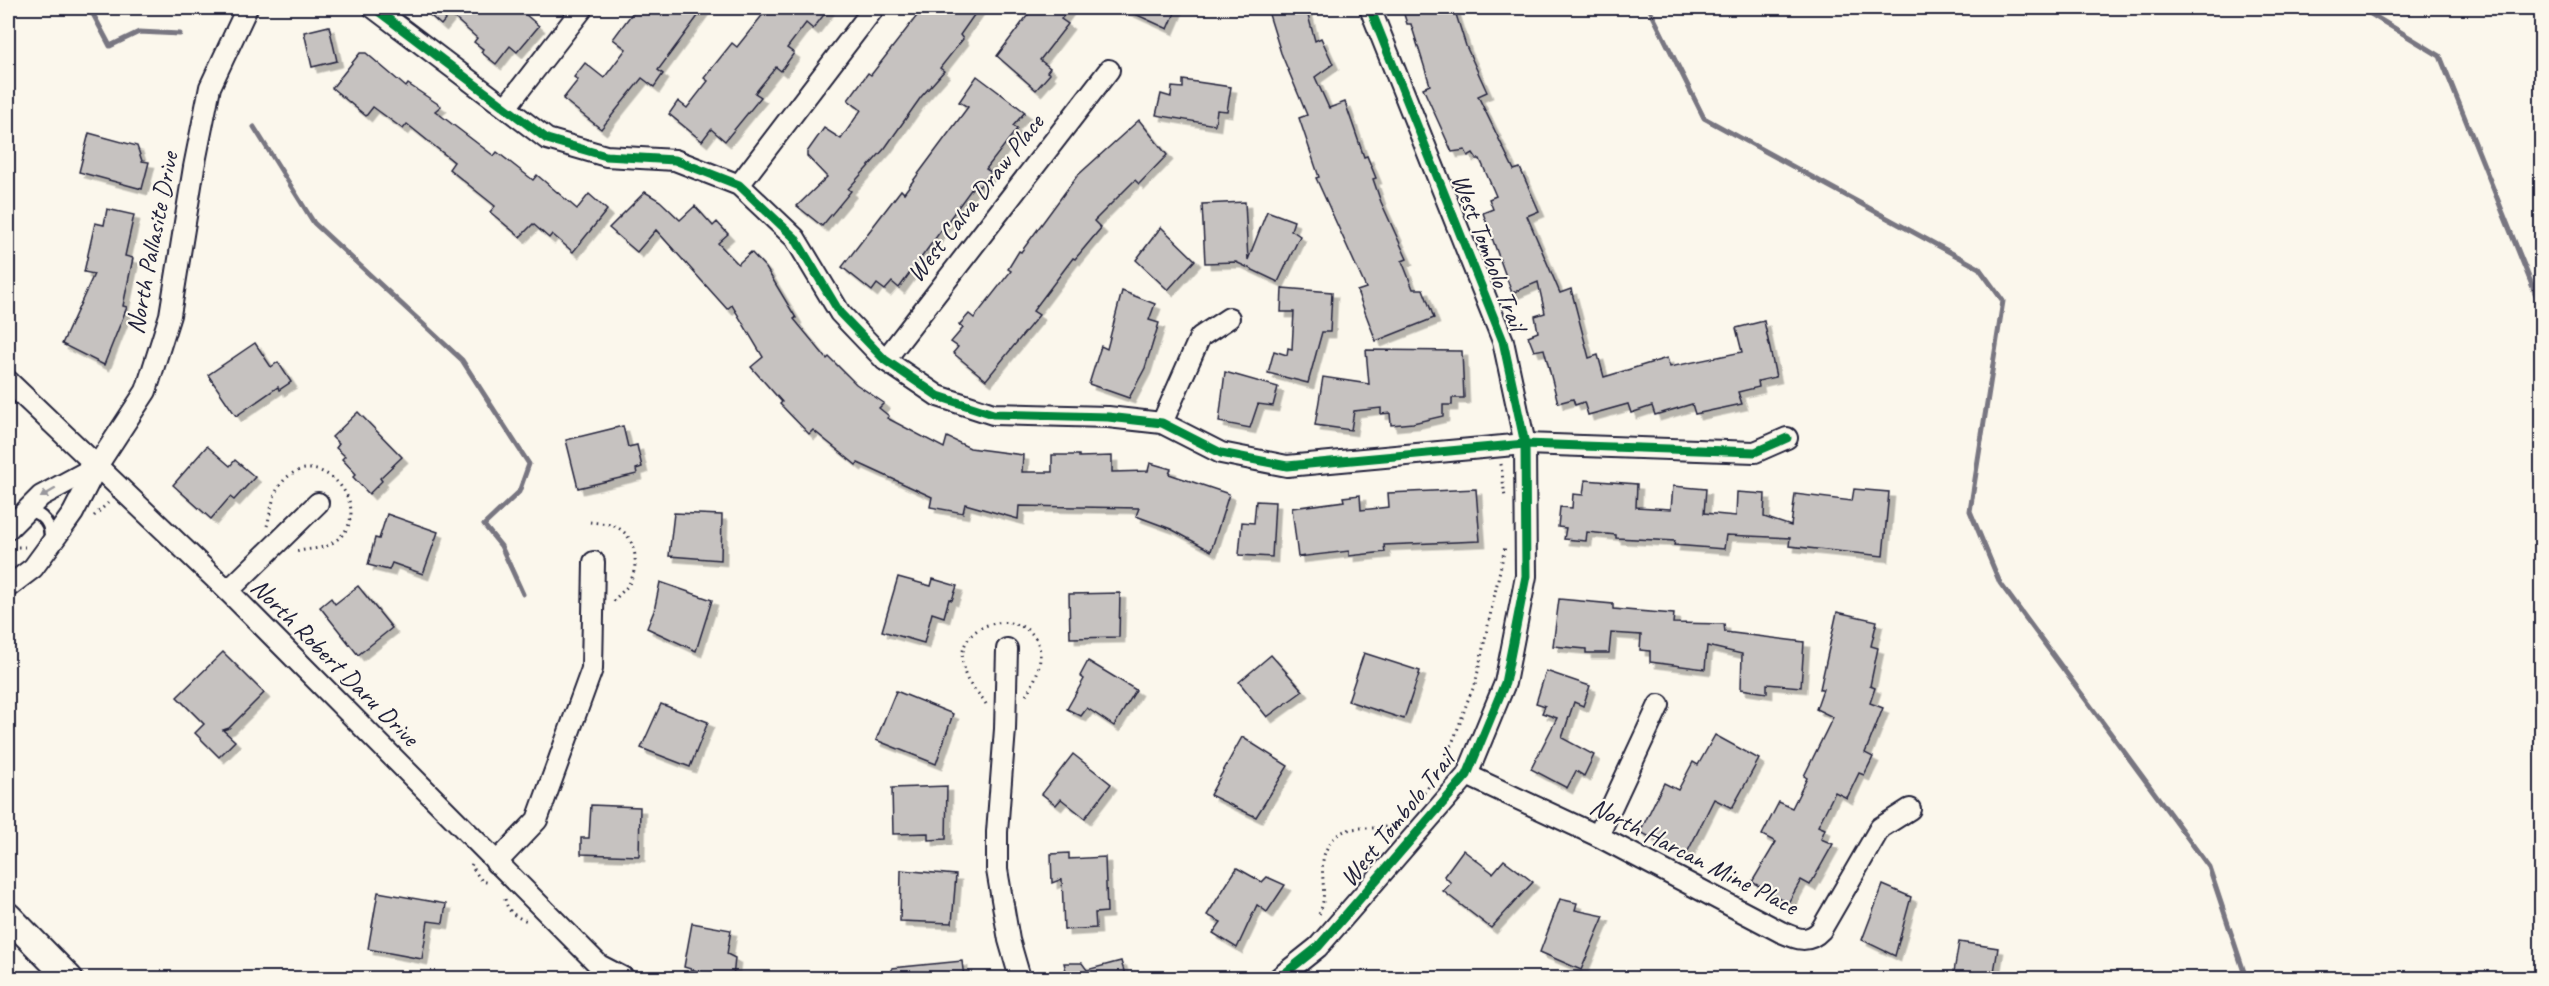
<svg xmlns="http://www.w3.org/2000/svg" width="2549" height="986" font-family="Caveat,sans-serif">
<defs>
<filter id="shadow"><feDropShadow dx="5.5" dy="5.5" stdDeviation="0" flood-color="#0004"/></filter>
</defs>
<rect width="100%" height="100%" fill="#fbf7ec"/>
<filter id="ink" filterUnits="userSpaceOnUse"><feTurbulence type="fractalNoise" baseFrequency=".0167" numOctaves="2"/><feDisplacementMap in="SourceGraphic" scale="12" xChannelSelector="R" yChannelSelector="G"/><feConvolveMatrix kernelMatrix="1 2 1 2 8 2 1 2 1" color-interpolation-filters="sRGB"/></filter>
<g filter="url(#ink)">
<g fill="none" stroke-linecap="round" stroke-linejoin="round">
<!-- stream -->
<g stroke="#787681" stroke-width="5">
<path d="M79,8l14,6 17,32 29,-14 41,2"/>
<path d="M1649,8l55,110 275,150 24,33 -33,210 30,72 209,284 37,111"/>
<path d="M2361,8l79,48 102,254"/>
<path d="M8,76l3,13 -3,4"/>
<path d="M254,127l60,96 148,137 67,104 -10,28 -35,33 17,21 22,48"/>
</g>
</g>
<!-- building -->
<g fill="#c6c2c0" stroke="#22223b" stroke-width="1.5" filter="url(#shadow)">
<path d="M422,8h96l21,18 -22,26 -7,-6 -14,18 -15,-12 2,-3 -9,-7 3,-4 -27,-24 -9,11z"/>
<path d="M636,8h68l-46,62 5,4 -9,13 -12,-9 -41,51 -38,-30 15,-19 -4,-3 11,-14 19,15 22,-29 -13,-10z"/>
<path d="M768,8h61l-16,21 -7,-6 -19,25 7,5 -13,18 -5,-4 -21,26 6,4 -36,44 -14,-12 -9,12 -33,-27 9,-13 9,7 21,-27 -4,-3 28,-35 5,4z"/>
<path d="M923,8h56l-19,27 3,4 -23,29 4,3 -23,26 -36,51 -37,41 3,2 -29,35 -25,-20 30,-29 -20,-21v-4l17,-24 17,11 20,-29 -13,-10 20,-27 3,2z"/>
<path d="M1033,8h36l-8,11 7,5 -28,36 10,8 -3,4 3,2 -14,16 -39,-34z"/>
<path d="M1122,8h55l-9,21z"/>
<path d="M1267,8h39l9,33 6,-3 12,26 -18,13 14,31 16,-6 19,55 3,-1 9,22 -3,1 8,23 26,57 -5,2 11,28h10l11,29 -58,23 -19,-50 9,-3 -50,-110 3,-1 -20,-59 8,-3 -26,-62z"/>
<path d="M1402,8h52l12,38 21,46 -9,4 36,74 6,-2 19,43 -12,5 33,77 11,-4 18,69 9,-3 6,22 63,-19 3,9 72,-15 -6,-24 28,-7 12,56 -18,4 1,6 -21,5 4,12 -47,10 -3,-10 -37,11 -3,-9 -21,7 -3,-9 -40,11 -4,-13 -9,3 -2,-6 -15,4 -14,-54 -10,2 -6,-15 10,-4 -3,-16 10,-3 -7,-31 -26,11 -29,-80 10,-4 -4,-10 7,-3 -16,-37h-3l-4,-6 -5,3 -3,-6 -13,2 -29,-64 7,-3 -19,-61h-4z"/>
<path d="M329,26l8,35 -25,6 -8,-35z"/>
<path d="M360,53h6l40,34 2,-3 33,22 -6,5 59,45 3,-4 36,28 4,-5 40,34 12,-15 18,16 -34,42 -21,-18 -3,4 -16,-14 -13,13 -30,-25 5,-6 -46,-37 5,-7 -47,-38 -4,5 -30,-22 -7,9 -34,-28z"/>
<path d="M977,76l48,36 -12,14 4,3 -31,40 5,3 -12,15 -4,-3 -76,104 -7,-6 -7,8 -8,-6 -5,7 -30,-24 59,-77 3,3 64,-86 -9,-5z"/>
<path d="M1183,80l48,7 -4,24 -10,-1 -2,15 -59,-10 5,-21 10,3 1,-10 11,1z"/>
<path d="M1139,120l28,35 -28,29 -4,-4 -41,41 7,7 -26,31 -2,-1 -40,53 6,4 -53,65 -33,-27 5,-6 -7,-5 12,-14 -4,-3 10,-11 5,4 37,-47 -3,-2 11,-18 2,1 56,-76z"/>
<path d="M89,133l48,13 5,15 7,1 -7,27 -63,-17z"/>
<path d="M645,192l15,9 20,19 15,-14 18,20 4,-4 11,12 -10,9 20,21 13,-12 15,16 30,50 -2,1 33,40 2,-2 27,27 28,19 -5,5 10,8 -2,2 57,30 3,-11 23,11 53,7 -1,17h30v-17h27v2l33,-1v16l36,-1 2,-8 21,6 -2,5 60,20 -18,57 -40,-22 -35,-13 3,-8 -120,-2 -1,13 -53,-15 -2,9 -33,-6 2,-10 -74,-34 -2,2 -43,-35 -4,4 -29,-30 2,-2 -31,-35 12,-10 -31,-52 -5,4 -71,-79 -19,22 -28,-24z"/>
<path d="M1245,202l3,58 19,-49 27,10 -3,9 9,6 -22,46 -42,-20 -31,1 -3,-59z"/>
<path d="M107,209l27,6 -9,41 8,2 -10,48 4,1 -23,58 -42,-21 32,-70 -10,-2 11,-49 9,2z"/>
<path d="M1161,227l34,33 -27,30 -32,-30z"/>
<path d="M1282,288l50,4 -2,40h-8l-14,51 -40,-10 6,-22 13,4 1,-7 4,1 2,-37h-13z"/>
<path d="M1122,291l33,13 -6,16 10,3 -14,45 -16,30 -40,-14 12,-38 6,3z"/>
<path d="M255,343l16,24 7,-5 13,20 -12,8 -1,-3 -42,29 -28,-41z"/>
<path d="M1366,350l96,1 2,47h-12v7h-9v11l-30,7 -22,2 -1,-12 -9,1v-6l-27,3 -3,19 -36,-5 8,-48 46,7z"/>
<path d="M1225,372l53,15 -5,19 -15,-2 -8,24 -31,-6z"/>
<path d="M358,412l44,45 -22,21 2,3 -13,13 -16,-17 3,-3 -14,-15 3,-3 -9,-8 3,-4 -7,-7z"/>
<path d="M623,426l5,21 9,-2 5,22 -6,2 1,5 -59,14 -12,-48z"/>
<path d="M207,446l23,20 5,-6 20,17 -21,23 -4,-3 -19,22 -38,-34z"/>
<path d="M1585,480l52,4 -1,23 35,2 2,-23 33,3 -2,24 32,3 1,-24 28,2 -1,23 27,9 4,-32 57,7 2,-12 35,3 -6,64 -94,-10 1,-8 -64,-3 -2,14 -50,-4 1,-4 -59,-3v-3l-29,-3 -1,9 -22,-2 2,-11 -8,-1 2,-20 12,1 1,-14 10,1z"/>
<path d="M1476,489l4,52 -96,4 1,7 -36,4v-5l-51,6 -6,-49 52,-7 -1,-4 17,-2 1,15 28,-3 -1,-14z"/>
<path d="M1256,501l19,1 -3,55 -33,-2 3,-33 12,1z"/>
<path d="M674,513l48,2 -1,45 -52,-4z"/>
<path d="M387,514l51,18 -15,42 -31,-11 -3,7 -21,-5 7,-27 4,1z"/>
<path d="M898,577l33,9 2,-7 24,7 -5,14 -3,-1 -5,18 -12,-4 -8,30 -42,-12z"/>
<path d="M660,582l52,18 -16,51 -49,-23 7,-17z"/>
<path d="M358,586l34,42 -34,27 -38,-48 11,-9 4,6z"/>
<path d="M1120,593l-1,44 -49,1 -1,-44z"/>
<path d="M1559,599l54,5v5l61,5 -1,9 51,1 1,8 79,10 -3,45 -34,-3v9l-26,-4 1,-35 -35,-8 -2,23 -55,-7v-11l-10,-1 1,-15 -30,-2 -2,20h-23v-4l-33,-3z"/>
<path d="M1837,612l40,9 -6,25 7,2 -8,38 5,2 -5,15 13,5 -18,45 8,4 -9,18 -5,-2 -12,25 -12,-6 -17,34 7,3 -4,10 12,5 -23,41 -9,-5 -13,23 -36,-21 24,-40 -14,-7 17,-33 13,6 15,-30 -3,-2 29,-59 -17,-8 7,-20h-3z"/>
<path d="M223,652l41,41 -35,35 -6,2 12,11 -16,16 -24,-24 9,-9 -27,-27z"/>
<path d="M1364,653l56,18 -16,48 -56,-18z"/>
<path d="M1271,655l32,36 -36,26 -28,-35z"/>
<path d="M1088,661l48,29 -22,36 -27,-18 -6,8 -14,-7 17,-30 -4,-3z"/>
<path d="M1546,671l44,15 -7,20 -9,-4 -12,36 32,17 -10,21 -8,-5 -9,17 -36,-19 26,-51 -15,-5 3,-7 -9,-3z"/>
<path d="M896,691l57,23 -17,50 -60,-24z"/>
<path d="M661,704l47,18 -18,45 -49,-19z"/>
<path d="M1715,735l44,24 -27,49 -18,-9 -28,56 -46,-23 24,-49 14,7 15,-28 5,3z"/>
<path d="M1242,737l46,29 -32,51 -46,-22z"/>
<path d="M1073,754l38,30 -26,34 -24,-19 -5,6 -14,-11z"/>
<path d="M947,786l-1,53 -18,1v-7l-35,1 -1,-46z"/>
<path d="M591,805l49,2 -1,49 -58,-2v-16h8z"/>
<path d="M1463,850l30,23 11,-13 29,22 -42,46 -48,-37 8,-8 -7,-7z"/>
<path d="M1069,853v6l36,-2 2,55 -12,1 1,15 -32,2 -2,-51 -10,4 -1,-29z"/>
<path d="M1237,868l25,14 5,-5 18,8 -18,27 -10,-7 -20,43 -24,-15 8,-11 -14,-7z"/>
<path d="M901,870l55,5 -4,48 -52,-2z"/>
<path d="M1883,885l28,12 -16,59 -33,-16z"/>
<path d="M378,892l68,12 -3,19 -15,-2 -6,38 -54,-10z"/>
<path d="M1560,899l17,4 -2,7 29,6 -23,54 -41,-18z"/>
<path d="M692,923l39,7 -4,24 8,4 -2,20h-12l-37,-11z"/>
<path d="M1959,942l39,6 -5,30h-40z"/>
<path d="M962,961l2,17h-72v-10z"/>
<path d="M1121,961l5,17h-58l-4,-15h18l5,7z"/>
</g>
<g fill="none" stroke-linecap="round" stroke-linejoin="round">
<defs>
<path id="service" d="M26,510c18,4 25,13 24,31"/>
<g id="minor">
<path d="M374,8l173,131 59,17 69,4 64,25 56,53 45,75 45,47 53,36 55,18 115,3 54,6 59,30 66,13 238,-22 230,8 32,-14"/>
<path d="M506,107l77,-99"/>
<path d="M739,185l135,-177"/>
<path d="M885,360l224,-290"/>
<path d="M8,381l220,210 371,374 25,13"/>
<path d="M1162,423l38,-86 29,-19"/>
<path d="M8,529l33,-33 56,-30"/>
<path d="M8,587l25,-19 25,-34 15,-21 24,-47 49,-75 24,-76 24,-148 16,-80 37,-79"/>
<path d="M228,591l90,-88"/>
<path d="M1007,649l-2,80 -8,103v38l12,70 11,38"/>
<path d="M1467,775l131,61 183,96c16,7 27,12 40,-2l59,-102 30,-19"/>
<path d="M1598,836l61,-131"/>
<path d="M496,863l41,-43 55,-151 2,-107"/>
<path d="M1279,978l39,-31 149,-172 38,-92 21,-107 -1,-132 -22,-103 -133,-333"/>
</g>
<path id="tertiary" d="M8,916l61,62"/>
</defs>
<!-- service casing -->
<use href="#service" stroke="#22223b" stroke-width="15"/>
<!-- minor casing -->
<use href="#minor" stroke="#22223b" stroke-width="24"/>
<!-- tertiary casing -->
<use href="#tertiary" stroke="#22223b" stroke-width="30"/>
<!-- path -->
<g stroke="#22223b" stroke-width="3" stroke-dasharray="1.5 4.5" stroke-linecap="butt">
<path d="M1501,464l4,34"/>
<path d="M94,516l14,-13"/>
<path d="M590,522c7,1 17,1 24,4 23,9 26,39 15,58 -4,6 -11,11 -16,18"/>
<path d="M267,526c3,-11 5,-26 10,-36 34,-59 109,21 55,53 -10,7 -24,5 -36,9"/>
<path d="M8,553l8,-6h9"/>
<path d="M986,704c-6,-11 -17,-17 -21,-30 -24,-73 121,-71 60,23"/>
<path d="M472,864l-1,2 11,15 8,2"/>
<path d="M505,899c2,12 11,19 23,22"/>
<path d="M1319,914c11,-21 -3,-46 8,-66 19,-35 53,-9 73,-28 26,-25 46,-58 58,-92 6,-15 9,-29 17,-43l30,-138"/>
<path d="M1313,978l7,-7"/>
</g>
<!-- service -->
<use href="#service" stroke="#fbf7ec" stroke-width="10"/>
<!-- minor -->
<use href="#minor" stroke="#fbf7ec" stroke-width="20"/>
<!-- tertiary -->
<use href="#tertiary" stroke="#fbf7ec" stroke-width="26"/>
<defs>
<g id="cycleway">
<path d="M374,8l173,131 59,17 69,4 64,25 56,53 45,75 45,47 53,36 55,18 115,3 54,6 59,30 66,13 238,-22 230,8 32,-14"/>
<path d="M1279,978l39,-31 149,-172 38,-92 21,-107 -1,-132 -22,-103 -133,-333"/>
</g>
</defs>
<!-- cycleway casing -->
<use href="#cycleway" stroke="#fbf7ec" stroke-width="13"/>
<!-- cycleway -->
<use href="#cycleway" stroke="#00873e" stroke-width="9"/>
</g>
<!-- one-way arrows -->
<defs><path id="oneway-solid" d="M-6-.8H1V-3.2L6.5 0L1 3.2V.8H-6Z" transform="scale(1.5)"/></defs>
<use fill="#99979c" href="#oneway-solid" transform="translate(48 493) rotate(150)"/>
</g>
<g text-anchor="middle" dominant-baseline="central" stroke-width="4.5" stroke-linejoin="round" paint-order="stroke">
<!-- street labels -->
<g font-size="26" fill="#22223b" stroke="#fbf7ec">
<text transform="translate(975 198) rotate(-52)">West Calva Draw Place</text>
<text transform="translate(152 243) rotate(-79)">North Pallasite Drive</text>
<text transform="translate(1489 252) rotate(69)">West Tombolo Trail</text>
<text transform="translate(335 662) rotate(45)">North Robert Daru Drive</text>
<text transform="translate(1397 819) rotate(-51)">West Tombolo Trail</text>
<text transform="translate(1694 856) rotate(27)">North Harcan Mine Place</text>
</g>
</g>
<!-- margin -->
<rect width="2549" height="986" fill="none" stroke="#fbf7ec" stroke-width="30"/>
<rect x="15" y="15" width="2519" height="956" fill="none" stroke="#22223b" stroke-width="2" filter="url(#ink)"/>
</svg>
